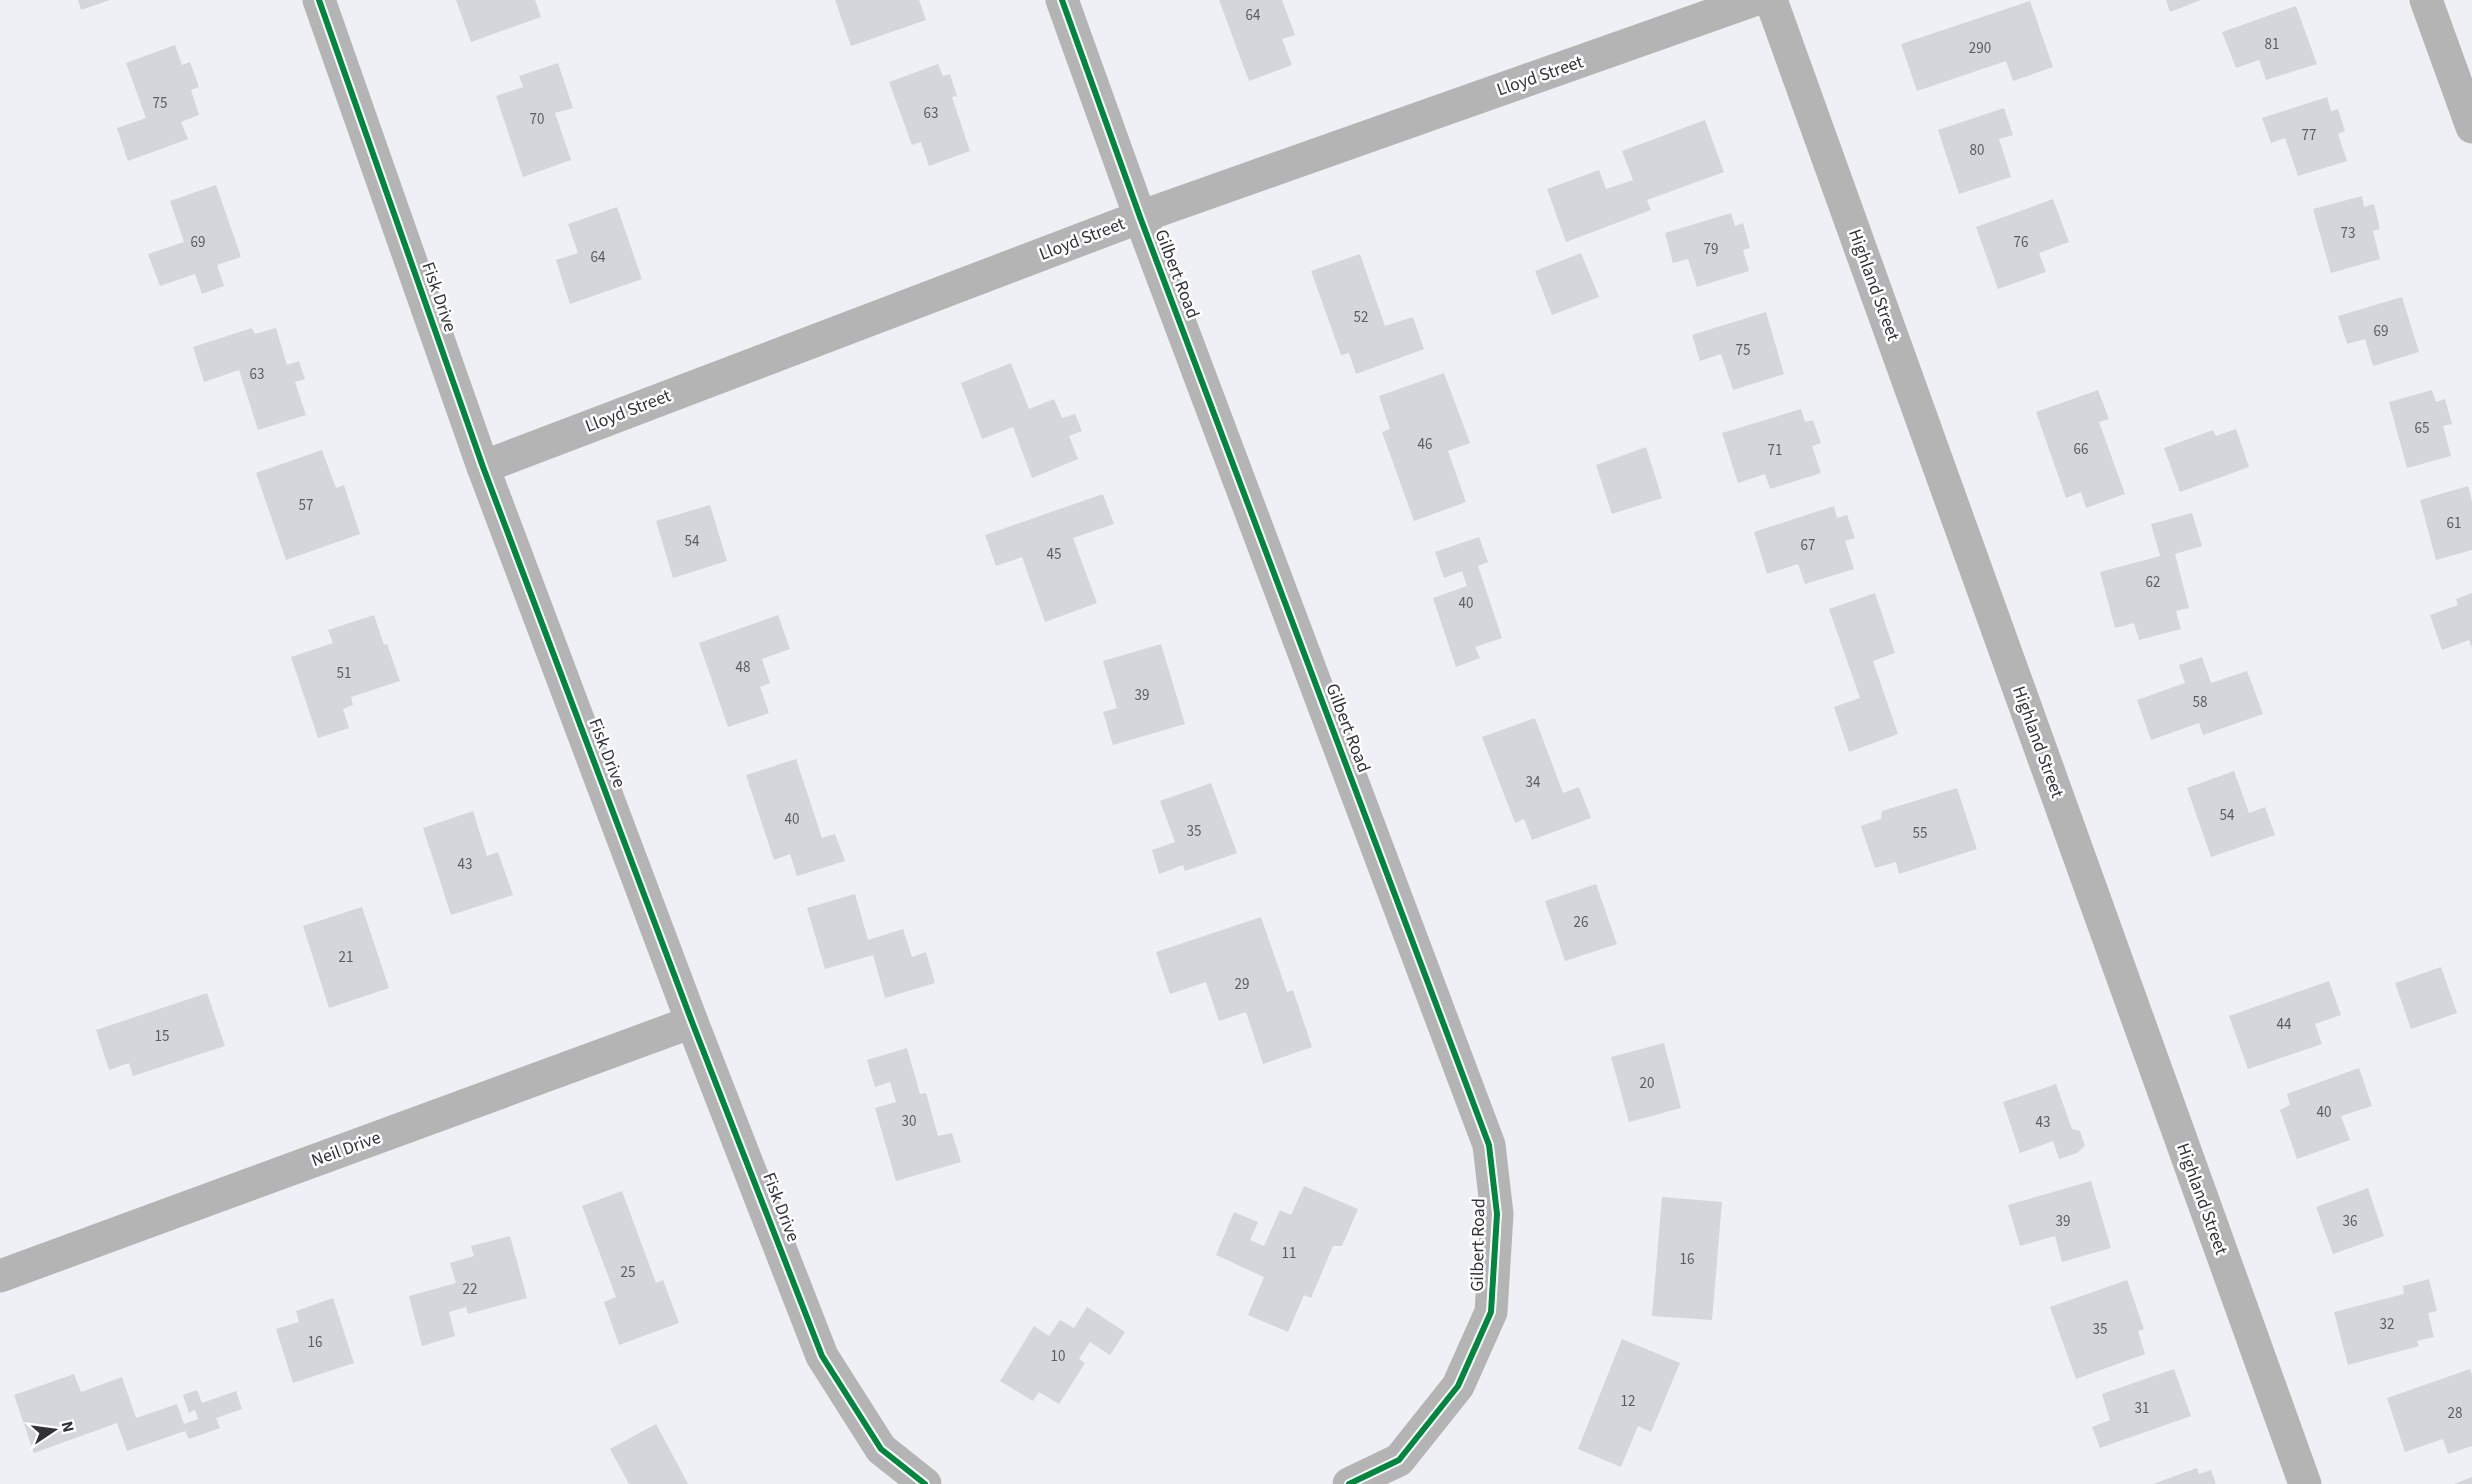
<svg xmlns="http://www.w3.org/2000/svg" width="2472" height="1484" font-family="'Source Sans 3',sans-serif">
<rect width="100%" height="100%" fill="#eef0f6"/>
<!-- building -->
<g fill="#d4d6db">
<path d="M78,0h32l-29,10z"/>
<path d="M456,0h79l6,17 -70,25z"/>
<path d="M835,0h84l7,20 -75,26z"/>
<path d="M1219,0h63l13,35 -13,4 10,26 -43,16z"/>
<path d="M2166,0h35l-31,12z"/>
<path d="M2030,1l23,66 -40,14 -7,-20 -89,30 -16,-47z"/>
<path d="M2296,6l21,58 -51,16 -7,-20 -23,8 -14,-36z"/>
<path d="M175,45l7,20 8,-3 9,25 -8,3 8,25 -18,7 7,17 -60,22 -11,-33 29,-10 -20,-55z"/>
<path d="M558,63l15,45 -18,5 16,47 -48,17 -27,-81 27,-9 -4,-11z"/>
<path d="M938,64l5,12 7,-2 7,22 -5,1 18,54 -41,15 -8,-24 -9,3 -23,-63z"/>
<path d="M2327,97l4,14 7,-2 7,22 -7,3 9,27 -49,15 -13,-38 -14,5 -9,-25z"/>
<path d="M2004,108l9,27 -14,4 12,38 -52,17 -21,-64z"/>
<path d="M1705,120l19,52 -77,28 4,10 -85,32 -19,-53 52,-19 7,19 27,-9 -11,-29z"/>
<path d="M216,185l25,72 -24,8 7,21 -22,8 -7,-20 -35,12 -12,-32 36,-12 -14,-41z"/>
<path d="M2362,196l2,11 10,-3 6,25 -7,2 7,28 -49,14 -18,-64z"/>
<path d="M2053,199l16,43 -30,11 7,19 -48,17 -22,-62z"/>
<path d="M617,207l25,72 -72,25 -14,-44 22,-7 -10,-29z"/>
<path d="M1731,213l4,13 8,-3 7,25 -7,2 6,21 -52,16 -9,-28 -15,4 -8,-30z"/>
<path d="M1581,253l18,44 -47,18 -17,-44z"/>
<path d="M1360,254l25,72 28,-9 11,32 -68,25 -7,-21 -8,2 -30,-84z"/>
<path d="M2402,297l17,55 -46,14 -8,-27 -18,5 -9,-28z"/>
<path d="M1766,312l18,62 -51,16 -12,-36 -21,7 -8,-26z"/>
<path d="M252,328l3,6 21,-6 11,37 12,-4 6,18 -10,3 11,33 -48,15 -19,-60 -35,12 -11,-35z"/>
<path d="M1011,363l18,46 25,-10 8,19 13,-4 7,17 -13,5 9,23 -46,19 -19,-51 -31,12 -21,-56z"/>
<path d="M1444,373l26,70 -22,8 18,51 -52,19 -32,-89 8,-3 -11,-33z"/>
<path d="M2098,390l11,29 -10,3 26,72 -39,14 -5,-16 -15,6 -30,-86z"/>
<path d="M2432,390l4,12 9,-3 7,25 -9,2 8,30 -44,12 -18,-66z"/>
<path d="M1801,409l4,13 8,-2 8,23 -9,3 9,27 -51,16 -5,-15 -27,9 -16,-50z"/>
<path d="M2236,429l13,38 -69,25 -16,-44 49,-18 3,6z"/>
<path d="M1646,447l16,51 -50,16 -16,-49z"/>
<path d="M322,450l14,38 8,-3 16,49 -74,26 -30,-87z"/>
<path d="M2468,486l4,15v49l-36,10 -16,-60z"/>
<path d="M1103,494l11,30 -41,14 24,65 -52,19 -23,-65 -26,9 -11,-31z"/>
<path d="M710,505l17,56 -54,17 -17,-57z"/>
<path d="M1834,506l3,12 10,-3 8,23 -10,3 9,28 -49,15 -7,-20 -31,10 -13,-42z"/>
<path d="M2192,513l10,33 -27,8 14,54 -13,3 5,18 -42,11 -5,-17 -19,5 -15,-56 60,-16 -9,-32z"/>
<path d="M1479,537l9,25 -10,4 24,72 -27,9 5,11 -24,9 -23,-69 34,-12 -5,-15 -18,7 -9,-26z"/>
<path d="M1875,593l20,60 -22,8 25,73 -49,18 -15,-45 26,-9 -31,-89z"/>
<path d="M2472,593v55l-3,-8 -27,10 -12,-35 28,-10 -2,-6z"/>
<path d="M374,615l10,30 3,-1 13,37 -49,16 2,8 -10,4 6,19 -31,10 -27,-81 42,-14 -5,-13z"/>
<path d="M778,615l12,34 -28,10 8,24 -10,4 9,26 -41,14 -29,-84z"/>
<path d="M1161,644l24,80 -72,21 -10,-33 14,-4 -14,-47z"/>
<path d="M2202,657l9,26 36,-12 16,43 -60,21 -4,-12 -48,17 -14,-40 48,-17 -6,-18z"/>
<path d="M1535,718l28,75 16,-6 12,31 -59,22 -8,-21 -9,4 -33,-86z"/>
<path d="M796,759l26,79 13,-4 10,27 -48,15 -7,-22 -16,6 -28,-85z"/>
<path d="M2234,771l15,42 16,-6 10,28 -64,22 -24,-69z"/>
<path d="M1211,783l26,70 -52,18 -2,-6 -24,9 -7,-24 23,-8 -15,-41z"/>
<path d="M1957,788l20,61 -78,25 -3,-12 -21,6 -14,-42 20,-7 1,-8z"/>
<path d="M473,811l14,45 11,-4 15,43 -62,20 -28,-87z"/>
<path d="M1596,884l21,60 -52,17 -20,-60z"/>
<path d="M855,894l13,46 35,-11 9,28 14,-5 9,31 -50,15 -12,-43 -48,14 -18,-61z"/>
<path d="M362,907l27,81 -60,20 -26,-82z"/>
<path d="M1261,917l26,75 6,-2 19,57 -49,17 -17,-52 -27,9 -13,-39 -36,12 -14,-42z"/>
<path d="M2441,967l16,46 -46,16 -16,-46z"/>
<path d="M2329,981l12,34 -26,9 7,20 -74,25 -19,-53z"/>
<path d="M207,993l18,53 -92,30 -4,-13 -20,7 -13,-40z"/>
<path d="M1664,1043l17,65 -52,14 -18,-65z"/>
<path d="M907,1048l13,46 6,-1 12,43 14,-3 9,29 -65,19 -21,-73 21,-6 -6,-20 -15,5 -8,-27z"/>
<path d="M2359,1068l13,38 -31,10 9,24 -53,19 -17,-49 10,-5 -3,-11z"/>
<path d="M2056,1084l16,45 8,2 5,15 -8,7 -18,6 -6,-18 -33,12 -17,-51z"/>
<path d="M2091,1181l20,67 -49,14 -7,-26 -35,10 -12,-41z"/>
<path d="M1304,1186l54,23 -16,37h-9l-22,52 -7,-3 -16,37 -40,-17 16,-38 -48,-22 18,-43 24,10 -8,18 14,6 16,-36 11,5z"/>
<path d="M2368,1188l16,48 -51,18 -17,-47z"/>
<path d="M622,1191l34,92 7,-3 16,43 -60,22 -15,-43 12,-5 -34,-91z"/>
<path d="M1662,1197l60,5 -10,118 -60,-4z"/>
<path d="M510,1236l17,62 -59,16 -2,-7 -17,5 6,24 -33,10 -13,-50 47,-13 -6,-20 24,-7 -3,-10z"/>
<path d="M2429,1279l8,32 -9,2 6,24 -17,4 2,5 -71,19 -14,-53 70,-18 -1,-8z"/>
<path d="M2127,1280l17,49 -6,2 7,23 -69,25 -26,-72z"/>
<path d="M333,1298l21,65 -61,20 -17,-54 23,-7 -3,-11z"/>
<path d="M1087,1307l38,25 -15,23 -20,-13 -11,17 6,4 -26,41 -20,-12 -6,9 -33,-20 34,-55 15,10 11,-16 14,8z"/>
<path d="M1622,1339l58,24 -29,69 -13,-6 -17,41 -43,-18z"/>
<path d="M2174,1369l17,47 -91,32 -8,-21 18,-7 -8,-26z"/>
<path d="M2470,1369l2,6v71l-24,8 -5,-15 -38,13 -18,-54z"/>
<path d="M74,1374l7,18 41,-15 14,41 41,-14 7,20 14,-5 -3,-9 -6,3 -6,-18 14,-5 5,13 34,-12 6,18 -26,9 4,10 -31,11 -4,-8 -58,20 -10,-28 -83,30 -20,-58z"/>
<path d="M656,1424l32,60h-59l-19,-35z"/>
<path d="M2197,1468l2,6 12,-4 5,14h-63z"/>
<path d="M2472,1477v7h-18z"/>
</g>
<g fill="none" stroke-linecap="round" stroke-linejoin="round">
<!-- minor -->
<g stroke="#b5b4b5" stroke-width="33">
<path d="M319,0l164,467 209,555 130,334 59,93 44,35"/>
<path d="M1062,0l78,217 349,928 8,69 -6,98 -33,74 -59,74 -50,24"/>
<path d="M1771,0l534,1484"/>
<path d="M2426,0l46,127"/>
<path d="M483,467l657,-250 614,-217"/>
<path d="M0,1276l692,-254"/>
</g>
<defs>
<g id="cycleway">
<path d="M319,0l164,467 209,555 130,334 59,93 44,35"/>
<path d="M1062,0l78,217 349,928 8,69 -6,98 -33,74 -59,74 -50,24"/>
</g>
</defs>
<!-- cycleway casing -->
<use href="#cycleway" stroke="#fff" stroke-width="10"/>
<!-- cycleway -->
<use href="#cycleway" stroke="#00873e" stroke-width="6"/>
</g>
<g text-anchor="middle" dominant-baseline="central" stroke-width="5" stroke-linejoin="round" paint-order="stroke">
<!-- number labels -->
<g font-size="15" fill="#5c5d62">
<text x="1253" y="15">64</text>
<text x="2272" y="44">81</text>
<text x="1980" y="48">290</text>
<text x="160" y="103">75</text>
<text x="931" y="113">63</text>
<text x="537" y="119">70</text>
<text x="2309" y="135">77</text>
<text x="1977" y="150">80</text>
<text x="2348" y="233">73</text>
<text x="198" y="242">69</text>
<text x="2021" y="242">76</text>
<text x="1711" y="249">79</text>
<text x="598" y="257">64</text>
<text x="1361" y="317">52</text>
<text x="2381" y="331">69</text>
<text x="1743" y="350">75</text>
<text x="257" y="374">63</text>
<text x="2422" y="428">65</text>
<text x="1425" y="444">46</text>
<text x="2081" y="449">66</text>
<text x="1775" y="450">71</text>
<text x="306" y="505">57</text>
<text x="2454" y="523">61</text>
<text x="692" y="541">54</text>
<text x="1808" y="545">67</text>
<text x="1054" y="554">45</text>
<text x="2153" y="582">62</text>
<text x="1466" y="603">40</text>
<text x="743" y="667">48</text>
<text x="344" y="673">51</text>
<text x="1142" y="695">39</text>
<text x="2200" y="702">58</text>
<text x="1533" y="782">34</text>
<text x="2227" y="815">54</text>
<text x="792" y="819">40</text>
<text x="1194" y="831">35</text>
<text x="1920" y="833">55</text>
<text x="465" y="864">43</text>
<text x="1581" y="922">26</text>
<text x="346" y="957">21</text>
<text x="1242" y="984">29</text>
<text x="2284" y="1024">44</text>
<text x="162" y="1036">15</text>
<text x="1647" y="1083">20</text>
<text x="2324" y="1112">40</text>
<text x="909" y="1121">30</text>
<text x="2043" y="1122">43</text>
<text x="2063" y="1221">39</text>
<text x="2350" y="1221">36</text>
<text x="1289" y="1253">11</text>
<text x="1687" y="1259">16</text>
<text x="628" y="1272">25</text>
<text x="470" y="1289">22</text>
<text x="2387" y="1324">32</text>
<text x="2100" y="1329">35</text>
<text x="315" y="1342">16</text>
<text x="1058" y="1356">10</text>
<text x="1628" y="1401">12</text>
<text x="2142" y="1408">31</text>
<text x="2455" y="1413">28</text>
</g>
<!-- street labels -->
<g font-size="18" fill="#313237" stroke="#fff">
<text transform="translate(1540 76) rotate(-19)">Lloyd Street</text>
<text transform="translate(1082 239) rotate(-21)">Lloyd Street</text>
<text transform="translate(1177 274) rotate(69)">Gilbert Road</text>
<text transform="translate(1874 285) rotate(70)">Highland Street</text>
<text transform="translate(439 297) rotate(71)">Fisk Drive</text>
<text transform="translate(628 411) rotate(-21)">Lloyd Street</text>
<text transform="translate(1348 728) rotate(69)">Gilbert Road</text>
<text transform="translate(2038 742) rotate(70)">Highland Street</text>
<text transform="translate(607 753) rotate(69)">Fisk Drive</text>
<text transform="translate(346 1149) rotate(-20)">Neil Drive</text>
<text transform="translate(2202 1199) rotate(70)">Highland Street</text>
<text transform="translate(781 1207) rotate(69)">Fisk Drive</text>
<text transform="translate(1478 1245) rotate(-89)">Gilbert Road</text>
</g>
</g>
<!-- north arrow -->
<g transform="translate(54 1430) rotate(77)" stroke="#ffffff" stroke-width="4.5" paint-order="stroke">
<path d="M0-4.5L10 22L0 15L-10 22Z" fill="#313237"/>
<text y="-9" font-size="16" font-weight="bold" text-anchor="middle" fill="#313237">N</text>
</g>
</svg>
